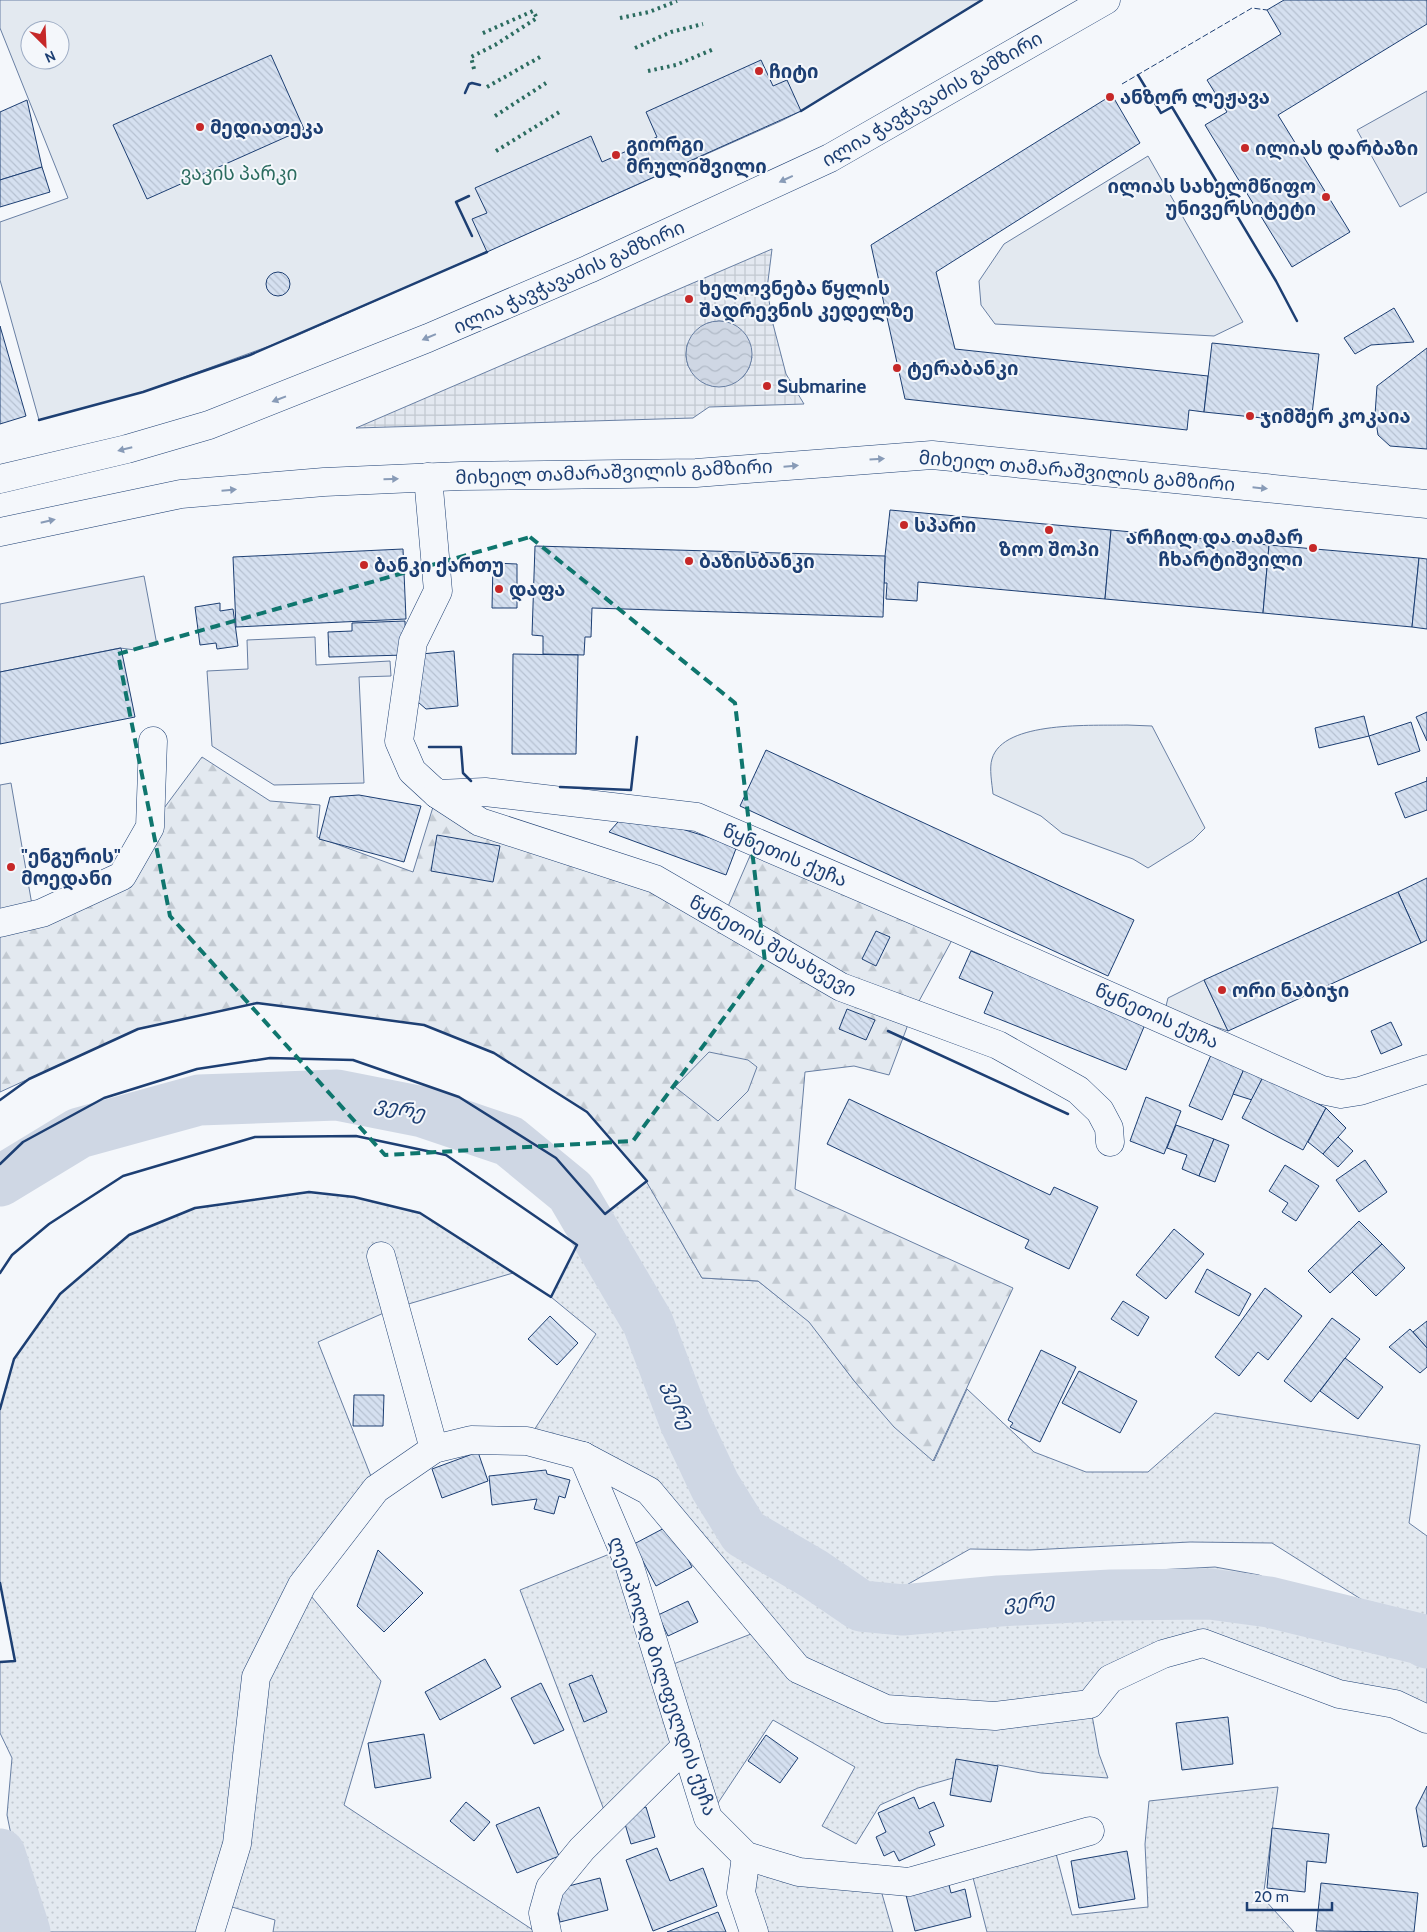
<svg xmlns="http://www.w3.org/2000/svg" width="1427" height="1932" font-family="Cabin,'Noto Sans Georgian',sans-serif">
<defs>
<pattern id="grass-dots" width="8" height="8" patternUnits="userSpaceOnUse" patternTransform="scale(1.25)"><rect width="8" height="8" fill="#e3e9f0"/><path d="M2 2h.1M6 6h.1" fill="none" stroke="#c2c9d1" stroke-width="1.8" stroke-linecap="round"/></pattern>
<pattern id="forest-firs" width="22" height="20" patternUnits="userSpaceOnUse" patternTransform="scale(1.25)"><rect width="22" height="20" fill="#e3e9f0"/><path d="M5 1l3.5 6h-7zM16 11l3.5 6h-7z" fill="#c2c9d1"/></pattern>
<pattern id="plaza-grid" width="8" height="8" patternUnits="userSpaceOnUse" patternTransform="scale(1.25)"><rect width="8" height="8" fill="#e3e8f0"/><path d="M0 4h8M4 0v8" fill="none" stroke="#c2c8d1"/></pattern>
<pattern id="water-waves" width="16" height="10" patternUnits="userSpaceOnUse" patternTransform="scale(1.25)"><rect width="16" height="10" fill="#cfd7e4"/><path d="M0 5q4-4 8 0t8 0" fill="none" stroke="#b1bac7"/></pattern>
<pattern id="building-back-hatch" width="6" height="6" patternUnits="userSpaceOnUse" patternTransform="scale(1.25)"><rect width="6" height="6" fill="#d5e0f0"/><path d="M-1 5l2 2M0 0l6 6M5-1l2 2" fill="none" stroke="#b6c1d1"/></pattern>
</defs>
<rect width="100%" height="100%" fill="#f4f7fb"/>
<!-- grass -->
<g fill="url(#grass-dots)" stroke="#687fa3">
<path d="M647,1181l55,97 56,3 52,41 45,60 79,79 33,-72 67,63 52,20h62l67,-59 205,32 -11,78 18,13v93l-27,-8 -36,-20 -92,-58 -82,-1 -160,8 -60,-1 -74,42 -50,-10 -47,-28 -50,-41 -37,-63 -26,-91 -26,-61 -55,-83z"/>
<path d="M309,1192l45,5 66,16 93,60 -118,35 -77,34 58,147 -74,96 79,96 -37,124 192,127h-263l2,-12 -56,-17 -9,29h-172l-20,-63 -11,-54 5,-57 -12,-25v-71l15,-1 -15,-78v-174l14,-50 46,-65 69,-59 66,-27z"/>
<path d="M577,1245l65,100 31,88 55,102 129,86 67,-2 34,-21 62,-21 195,-10 44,8 39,17 60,46 69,23v58l-224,-76 -113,61 9,50 9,24 -67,-5 -43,-8 -80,23 -38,17 -24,39 -34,-18 33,-59 -82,-47 -65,98 -21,-71 -78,76 -89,-233 102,-41 41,119 101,-39 -115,-138 -122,-50 69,-107 -45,-37z"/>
<path d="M1278,1787l-15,111 31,34h-307l-17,-66 83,-24 19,73 76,-8 -3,-63 4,-43z"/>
<path d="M746,1856l132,24 15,52h-139z"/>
</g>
<!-- forest -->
<path fill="url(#forest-firs)" stroke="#687fa3" d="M202,757l68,44 50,4 -3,32 96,35 24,-78 286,124 33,-76 202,87 -46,85 -23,61 -35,-9 -49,6 -10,117 218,99 -80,173 -39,-34 -39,-45 -46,-60 -51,-41 -56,-3 -56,-97 -59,-69 -93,-59 -70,-28 -167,-22 -119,26 -138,63v-158l122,-58 28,-49z"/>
<!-- green -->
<g fill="#e3e9f0" stroke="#687fa3" fill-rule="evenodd">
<path d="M0,0h982l-181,111 -20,10 -487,216 -151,55 -104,28 -39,-140v-58l68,-24 -68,-170zM30,30h30v30h-30z"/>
<path d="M1148,156l95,166 -29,14 -219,-12 -14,-19 -2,-24 25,-37z"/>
<path d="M1127,725l25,1 53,102 -12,12 -45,28 -15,-9 -71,-26 -21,-17 -48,-22c-1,-10 -4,-26 -1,-35 11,-39 102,-33 135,-34z"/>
<path d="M11,783l21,122 -32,7v-127z"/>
<path d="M1204,980l24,51 -63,-21 3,-12z"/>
<path d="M709,1052l39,8 9,7 -9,24 -30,30 -43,-34z"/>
</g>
<!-- parking -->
<g fill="#e3e8f0" stroke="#687fa3">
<path d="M1427,91v101l-27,15 -43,-77z"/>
<path d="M144,576l13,69 -22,5 -15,-2 -120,24v-68z"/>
<path d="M315,637l1,28 74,-4 1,15 -32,1 5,106 -90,2 -62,-39 -5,-75 41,-2 -1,-29z"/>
</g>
<!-- plaza -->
<path fill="url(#plaza-grid)" stroke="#687fa3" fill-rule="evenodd" d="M772,249l-5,40 6,35 13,50 18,30 -95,3 -16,11 -337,10zM719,321l11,1 22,35 -3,11 -6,9 -20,9h-11l-9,-4 -15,-16 -2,-10 1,-11 12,-17 9,-5z"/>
<!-- water -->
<circle fill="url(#water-waves)" stroke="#687fa3" cx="719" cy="354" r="33"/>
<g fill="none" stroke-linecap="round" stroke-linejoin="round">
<!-- river -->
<g stroke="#cfd7e4" stroke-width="51">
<path d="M0,1181l79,-48 120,-33 138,-5 86,17 86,29 62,51 77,131 37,99 30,64 29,47 70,41 47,32 42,4 96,-9 112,-6 99,-1 59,8 151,37 7,4"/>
<path d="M0,1854l25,78"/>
</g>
</g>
<!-- building -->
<g fill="url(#building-back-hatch)" stroke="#1d3f73">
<path d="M1284,0h143v24l-149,91 72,117 -58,35 -87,-142 22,-13 -20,-32 74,-46 -14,-24z"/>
<path d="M271,55l33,74 -157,70 -34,-74z"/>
<path d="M761,60l12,26 14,-6 14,31 -314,141 -15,-33 15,-6 -12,-25 116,-52 11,26 27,-12 28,-13 -11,-25z"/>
<path d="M1112,95l28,48 -204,129 19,77 253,27 -4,36 -15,-2 -2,20 -282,-31 -34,-154z"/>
<path d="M27,100l15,67 -42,13v-68z"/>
<path d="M42,167l8,25 -50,15v-27z"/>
<circle cx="278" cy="284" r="12"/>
<path d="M1394,308l20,34 -43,3 -16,9 -11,-16z"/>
<path d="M0,326l26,90 -26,8z"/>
<path d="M1212,343l107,11 -8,69 -107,-11z"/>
<path d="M1427,348v101l-37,-3 -12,-11 -3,-20 2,-29z"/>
<path d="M890,510l221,20 -6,69 -187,-17 -1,19 -31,-2 1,-16h-3l1,-27z"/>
<path d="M1111,530l158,15 -6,68 -158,-14z"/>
<path d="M1269,545l150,13 -7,69 -149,-14z"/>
<path d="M535,546l350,10 -2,61 -291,-9 -1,29h-6l-1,18 -41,-1v-18l-11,-1z"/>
<path d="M403,549l3,70 -170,8 -3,-70z"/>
<path d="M1419,558l8,1v70l-15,-2z"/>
<path d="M493,563l24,1v44h-25z"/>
<path d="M220,603v8l13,-2 5,37 -21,3 -1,-6 -16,2 -5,-38z"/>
<path d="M405,621l1,34 -77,2 -1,-25 24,-1v-8z"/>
<path d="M121,648l14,69 -135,27v-72z"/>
<path d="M454,651l4,55 -32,3 -8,-7 3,-48z"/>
<path d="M513,654l65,1 -2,99h-64z"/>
<path d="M1427,712v29l-11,-24z"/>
<path d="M1364,716l5,20 -50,12 -4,-20z"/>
<path d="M1411,722l9,29 -42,14 -9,-29z"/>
<path d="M766,750l368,170 -26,56 -368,-170z"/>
<path d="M1427,777v33l-22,8 -10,-25 32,-12z"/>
<path d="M359,795l62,11 -17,56 -85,-23 11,-42z"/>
<path d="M627,812l110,34 -11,29 -117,-43z"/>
<path d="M437,835l63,11 -7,36 -62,-11z"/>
<path d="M1427,878v62l-6,3 -23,-51z"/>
<path d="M1398,892l23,51 -193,88 -24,-51z"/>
<path d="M876,931l14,6 -14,29 -14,-7z"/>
<path d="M971,951l175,71 -20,48 -142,-57 9,-21 -34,-14z"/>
<path d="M847,1009l28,11 -9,20 -27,-11z"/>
<path d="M1391,1022l11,23 -21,9 -10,-23z"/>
<path d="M1211,1055l33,14 -22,51 -33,-14z"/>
<path d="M1244,1069l20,6 -12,25 -19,-6z"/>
<path d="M1264,1075l62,33 -23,42 -61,-32z"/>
<path d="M1146,1097l35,14 -17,43 -34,-13z"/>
<path d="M849,1099l201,96 4,-8 44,20 -29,62 -44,-21 4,-8 -202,-96z"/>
<path d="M1326,1108l20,20 -23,26 -15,-12z"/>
<path d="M1176,1125l38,14 -15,37 -17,-7 5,-14 -20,-7z"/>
<path d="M1338,1137l15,14 -15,16 -15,-13z"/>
<path d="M1214,1139l15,6 -14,37 -16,-6z"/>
<path d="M1365,1160l22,32 -28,20 -23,-32z"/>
<path d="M1285,1165l34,21 -23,35 -14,-9 6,-9 -19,-12z"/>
<path d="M1359,1221l23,23 -52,49 -22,-22z"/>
<path d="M1174,1229l30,25 -38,45 -30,-24z"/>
<path d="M1382,1244l23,24 -29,28 -24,-24z"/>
<path d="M1207,1269l44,25 -12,22 -44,-24z"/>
<path d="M1265,1288l37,28 -34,44 -10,-8 -19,24 -24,-19z"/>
<path d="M1123,1301l26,16 -11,19 -27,-17z"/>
<path d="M550,1316l28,27 -21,22 -29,-26z"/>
<path d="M1332,1318l28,21 -49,63 -27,-21z"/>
<path d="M1427,1321v27l-14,-16z"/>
<path d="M1410,1329l17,19v19l-7,6 -31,-26z"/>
<path d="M1041,1350l35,17 -36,75 -30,-15 3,-4 -5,-3z"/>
<path d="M1345,1358l38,29 -25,32 -38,-28z"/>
<path d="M1079,1371l58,30 -17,32 -58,-30z"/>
<path d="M354,1395h30l-1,31h-30z"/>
<path d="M478,1452l10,29 -46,17 -10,-29z"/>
<path d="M546,1470l1,4 23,6 -5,18 -6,-2 -5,18 -20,-5 3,-10 -45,6 -3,-29z"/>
<path d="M670,1525l22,42 -36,19 -22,-42z"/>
<path d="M378,1550l45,43 -39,39 -27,-26z"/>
<path d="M688,1601l10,21 -30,14 -10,-21z"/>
<path d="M485,1659l16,28 -61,33 -15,-28z"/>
<path d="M592,1675l15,37 -23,10 -15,-38z"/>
<path d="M541,1683l23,47 -30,14 -23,-46z"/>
<path d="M1228,1717l5,47 -51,6 -6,-47z"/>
<path d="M424,1734l7,44 -56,10 -7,-45z"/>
<path d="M766,1735l32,23 -18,25 -32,-22z"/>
<path d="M956,1759l42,7 -7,36 -41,-7z"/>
<path d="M1427,1786v60l-4,1 -7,-39z"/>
<path d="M914,1797l5,12 15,-7 10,24 -15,6 6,13 -36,16 -5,-10 -10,5 -8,-19 10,-5 -8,-19z"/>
<path d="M466,1802l24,20 -16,19 -24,-20z"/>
<path d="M539,1807l20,49 -42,17 -21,-48z"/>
<path d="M646,1807l9,30 -24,7 -9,-30z"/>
<path d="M1272,1828l57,6 -3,29 -19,-2 -2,31 -38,-4z"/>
<path d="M657,1848l13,33 33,-13 14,38 -64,25 -27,-71z"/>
<path d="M1127,1851l8,48 -56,9 -8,-47z"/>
<path d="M600,1878l8,32 -48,12 -7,-32z"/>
<path d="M948,1881l3,12 14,-4 6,28 -56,14 -10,-40z"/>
<path d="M1321,1883l97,10 -4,39 -98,-1z"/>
<path d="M718,1912l8,20h-59z"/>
</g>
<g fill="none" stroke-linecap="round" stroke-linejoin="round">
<defs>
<g id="minor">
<path d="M428,477l10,114 -25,51 -14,99 13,30 25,23 48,-2 212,25 261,112 364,161 19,4 19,-3 67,-22"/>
<path d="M437,794l43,28 175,57 186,108 157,58 80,45 22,21 9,17 1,14"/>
<path d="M0,923l42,-10 80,-37 28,-49 3,-86"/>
<path d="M381,1256l53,193"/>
<path d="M583,1456l46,108 79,254 38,38 53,16 110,10 181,-51"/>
<path d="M746,1856l-5,37 13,39"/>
<path d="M210,1932l27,-88 19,-167 46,-92 74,-96 58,-40 37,-9 56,1 56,15 66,35 149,178 88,40 109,7 95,-12 20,-25 53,-25 40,-11 136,51 56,10 32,15"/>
<path d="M547,1932l-4,-19 7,-25 32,-39 104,-103"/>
</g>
<g id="major">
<path d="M0,479l127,-30 82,-24 219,-87 161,-69 241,-111 276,-158"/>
<path d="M0,532l181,-38 143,-12 137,-6 235,-3 236,-18 495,49"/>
</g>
</defs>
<!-- minor casing -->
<use href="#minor" stroke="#1d3f73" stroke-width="29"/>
<!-- major casing -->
<use href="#major" stroke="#1d3f73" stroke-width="29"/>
<!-- minor -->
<use href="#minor" stroke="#f4f7fb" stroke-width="28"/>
<!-- major -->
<use href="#major" stroke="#f4f7fb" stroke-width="28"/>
<!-- hedge -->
<g stroke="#2c6c60" stroke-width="4" stroke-dasharray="2.5 4" stroke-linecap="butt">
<path d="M620,18l29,-6 28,-11"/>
<path d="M635,48l36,-16 32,-8"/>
<path d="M474,69l-3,-12 24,-12 42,-27 -4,-7 -52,23"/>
<path d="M648,71l28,-6 38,-16"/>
<path d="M487,87l53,-30"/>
<path d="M495,116l51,-33"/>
<path d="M496,151l65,-40"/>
</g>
<!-- fence -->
<path stroke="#1d3f73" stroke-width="1" stroke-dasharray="6 2.5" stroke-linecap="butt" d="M1122,84l130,-76 15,2"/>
<!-- wall -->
<g stroke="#1d3f73" stroke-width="2.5">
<path d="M1138,75l23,38 11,-6 104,174 21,40"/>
<path d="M465,93l4,-9 3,-1 8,2"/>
<path d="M801,111l181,-111"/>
<path d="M469,196l-13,6 16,34"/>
<path d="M39,420l104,-28 107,-37 237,-103"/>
<path d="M429,747h32l2,26 8,8"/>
<path d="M560,787l71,3 6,-53"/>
<path d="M888,1031l180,83"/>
<path d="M0,1100l29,-21 109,-50 119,-26 55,7 112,15 70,28 93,59 60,69 -42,33 -49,-56 -97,-61 -106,-37 -83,-2 -73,11 -93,29 -81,44 -23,22"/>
<path d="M0,1273l12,-18 37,-31 74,-48 132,-39 101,-1 90,19 131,90 -26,52 -131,-84 -66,-16 -45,-5 -114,16 -66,27 -69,59 -46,65 -14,50"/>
<path d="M0,1583l15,78 -15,1"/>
</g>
</g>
<!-- one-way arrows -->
<defs><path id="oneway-solid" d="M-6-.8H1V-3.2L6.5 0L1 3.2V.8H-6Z" transform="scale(1.25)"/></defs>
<g fill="#889bb7">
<use href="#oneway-solid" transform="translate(786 179) rotate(155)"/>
<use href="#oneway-solid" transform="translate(429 337) rotate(157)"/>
<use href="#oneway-solid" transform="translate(279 399) rotate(159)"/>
<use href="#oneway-solid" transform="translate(125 449) rotate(166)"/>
<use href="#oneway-solid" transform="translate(877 459) rotate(-4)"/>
<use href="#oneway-solid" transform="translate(791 466) rotate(-5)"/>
<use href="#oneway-solid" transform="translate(391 479) rotate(-2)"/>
<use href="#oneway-solid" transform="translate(1260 488) rotate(6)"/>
<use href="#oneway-solid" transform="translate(229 490) rotate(-5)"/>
<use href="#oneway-solid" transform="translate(48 521) rotate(-13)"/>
</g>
<!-- marked area -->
<path fill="none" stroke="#0f766e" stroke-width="4" stroke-dasharray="10 6" stroke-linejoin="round" d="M530,537l205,166 30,259 -132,179 -248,14 -215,-239 -52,-262z"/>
<!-- markers -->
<g fill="#c62828" stroke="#f4f7fb" stroke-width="2">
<circle cx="759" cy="71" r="5"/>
<circle cx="1110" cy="97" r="5"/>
<circle cx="200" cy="127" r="5"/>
<circle cx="1245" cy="148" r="5"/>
<circle cx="616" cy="155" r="5"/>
<circle cx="1326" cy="197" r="5"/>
<circle cx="689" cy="299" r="5"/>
<circle cx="897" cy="368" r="5"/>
<circle cx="767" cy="386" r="5"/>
<circle cx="1250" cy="416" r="5"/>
<circle cx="904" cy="525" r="5"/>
<circle cx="1049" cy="530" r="5"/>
<circle cx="1313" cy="548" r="5"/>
<circle cx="689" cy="561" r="5"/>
<circle cx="364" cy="565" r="5"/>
<circle cx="499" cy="589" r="5"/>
<circle cx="11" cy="867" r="5"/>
<circle cx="1222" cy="990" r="5"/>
</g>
<g text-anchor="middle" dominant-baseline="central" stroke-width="4" stroke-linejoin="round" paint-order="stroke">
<!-- poi labels -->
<g font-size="19" font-weight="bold" fill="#1d3f73" stroke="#f4f7fb" text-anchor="start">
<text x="769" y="71">ჩიტი</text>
<text x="1120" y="97">ანზორ ლეჟავა</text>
<text x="210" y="127">მედიათეკა</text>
<text x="626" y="144">გიორგი<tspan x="626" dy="22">მრულიშვილი</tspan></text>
<text x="1255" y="148">ილიას დარბაზი</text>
<text x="1316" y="186" text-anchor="end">ილიას სახელმწიფო<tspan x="1316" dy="22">უნივერსიტეტი</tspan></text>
<text x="699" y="288">ხელოვნება წყლის<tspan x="699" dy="22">შადრევნის კედელზე</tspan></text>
<text x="907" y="368">ტერაბანკი</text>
<text x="777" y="386">Submarine</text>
<text x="1260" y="416">ჯიმშერ კოკაია</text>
<text x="914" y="525">სპარი</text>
<text x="1303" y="537" text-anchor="end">არჩილ და თამარ<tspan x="1303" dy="22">ჩხარტიშვილი</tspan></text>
<text x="1049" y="549" text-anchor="middle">ზოო შოპი</text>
<text x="699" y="561">ბაზისბანკი</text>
<text x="374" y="565">ბანკი ქართუ</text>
<text x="509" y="589">დაფა</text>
<text x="21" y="856">"ენგურის"<tspan x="21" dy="22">მოედანი</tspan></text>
<text x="1232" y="990">ორი ნაბიჯი</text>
</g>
<!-- street labels -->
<g font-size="19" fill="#1d3f73" stroke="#f4f7fb">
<text transform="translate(932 99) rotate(-30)">ილია ჭავჭავაძის გამზირი</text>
<text transform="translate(569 277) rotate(-24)">ილია ჭავჭავაძის გამზირი</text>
<text transform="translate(1077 471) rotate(5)">მიხეილ თამარაშვილის გამზირი</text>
<text transform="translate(614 472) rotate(-2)">მიხეილ თამარაშვილის გამზირი</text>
<text transform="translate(785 855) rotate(23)">წყნეთის ქუჩა</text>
<text transform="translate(773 946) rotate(29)">წყნეთის შესახვევი</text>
<text transform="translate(1157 1016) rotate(24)">წყნეთის ქუჩა</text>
<text transform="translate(663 1676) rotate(71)">ლეოპოლდ ბილფელდის ქუჩა</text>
</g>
<!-- park labels -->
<g font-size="19" fill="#2c6c60" stroke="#f4f7fb">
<text x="239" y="173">ვაკის პარკი</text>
</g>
<!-- water labels -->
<g font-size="20" font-style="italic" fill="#1d3f73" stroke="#f4f7fb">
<text transform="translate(400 1108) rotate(12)">ვერე</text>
<text transform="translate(679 1405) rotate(68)">ვერე</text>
<text transform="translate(1029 1601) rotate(-4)">ვერე</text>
</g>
</g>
<!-- north arrow -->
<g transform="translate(45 45) rotate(156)"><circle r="24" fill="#f4f7fb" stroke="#9eadc5"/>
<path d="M0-4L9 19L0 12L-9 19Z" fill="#c62828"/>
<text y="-8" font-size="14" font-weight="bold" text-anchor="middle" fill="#1d3f73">N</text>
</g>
<!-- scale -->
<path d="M1247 1902v8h85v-8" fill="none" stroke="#1d3f73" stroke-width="2.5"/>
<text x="1254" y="1902" font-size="15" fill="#1d3f73" stroke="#f4f7fb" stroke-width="4" paint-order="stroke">20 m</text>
</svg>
